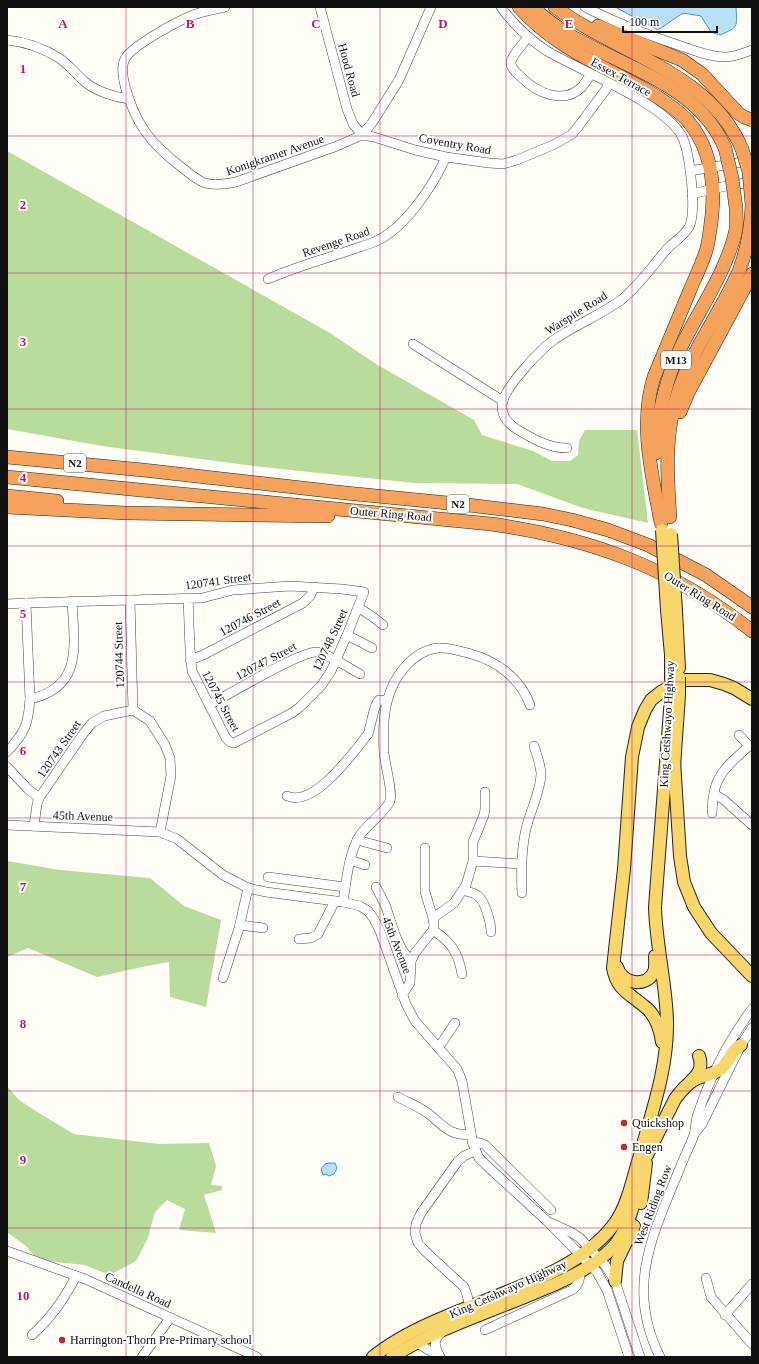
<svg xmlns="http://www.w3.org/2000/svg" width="759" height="1364" font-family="Georgia,serif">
<rect width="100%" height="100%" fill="#fffdf5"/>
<!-- forest -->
<g fill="#b9dc9c">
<path d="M7,151l323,182 46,31 98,56 8,15 51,16 19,10h18l8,-6 1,-14 6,-11h52l11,93 -65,-15 -66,-24 -102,-1 -153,-16 -160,-21 -95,-17z"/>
<path d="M7,861l53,9 90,8 34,28 37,14 -15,87 -36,-10 -1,-35 -27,5 -45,10 -69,-29 -21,9z"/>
<path d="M7,1086l11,13 16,11 40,24 85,10 50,-1 7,23 -5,19 11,1v4l-18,5 12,38 -37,-3 6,-21 -18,-9 -12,12 -7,26 -12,23 -26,14 -26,-10 -46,-5 -12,-14 -19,-14z"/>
</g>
<!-- water -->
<g fill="#b9e0f7" stroke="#3f96cf">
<path d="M615,7h121c1,20 3,20 -16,28l-9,-3 -10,-16 -18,-3 -25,17z"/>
<path d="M329,1163h6l2,5 -3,6 -5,2 -3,-2 -3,1 -2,-6 4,-5z"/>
</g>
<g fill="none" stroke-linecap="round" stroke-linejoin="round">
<defs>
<g id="minor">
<path d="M225,7c-10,2 -20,4 -29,7 -15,5 -65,32 -71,45 -4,7 -2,19 0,27 10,37 25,57 55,80 8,6 16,14 25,17 10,3 21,1 31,-1l101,-36 25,-11 10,-12 27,-43 32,-73"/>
<path d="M320,7l27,102 6,15 9,11 12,2 41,13 31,7 43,6 14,1 14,-4 36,-15 18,-10 7,-8 32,-43"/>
<path d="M501,7c12,17 28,32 46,44 31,19 126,55 137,90 6,17 13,71 5,86 -5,9 -14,14 -21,21 -15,17 -29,38 -47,52 -21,15 -45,25 -66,39 -14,10 -53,50 -53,67 0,12 7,18 16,24 15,9 31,18 49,18"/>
<path d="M585,7c31,16 60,27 93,38 15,5 31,12 47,12 10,0 18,-4 27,-7"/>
<path d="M528,37c-4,6 -17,19 -17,26 0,6 6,10 10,14 16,16 42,28 61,10 3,-4 6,-9 9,-13"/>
<path d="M7,40c19,2 36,8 52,18 9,6 16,15 25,23 11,10 30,16 45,18"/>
<path d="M690,171l58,-10 4,-2"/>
<path d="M692,194l34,-8 26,-4"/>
<path d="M268,279c27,-12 56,-20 83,-29 8,-3 16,-5 23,-8 30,-12 59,-56 72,-85"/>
<path d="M413,344l90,57"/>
<path d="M130,600l3,110"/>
<path d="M7,604l19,-1 176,-5 31,-8 57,-4 52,3 22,3 -17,43 -16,36 -10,15 -21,21 -8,6 -58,30 -4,-1 -4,-4 -34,-67 -2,-22 -2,-51"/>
<path d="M359,608l14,9 10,8"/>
<path d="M347,635l25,13"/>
<path d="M190,660l13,-5 100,-52 7,-7 4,-9"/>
<path d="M30,699c54,-12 44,-55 42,-98"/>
<path d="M209,705c17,-9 93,-55 108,-53 10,1 33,17 43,22"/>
<path d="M7,752c18,-20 21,-26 23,-53l-4,-96"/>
<path d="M7,767l21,22 11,9 -2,6 -3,22"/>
<path d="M714,794l10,6 28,25"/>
<path d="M287,796c27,12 66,-43 81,-62 3,-8 6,-30 11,-34l8,1"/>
<path d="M39,798l44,-64 9,-11 12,-7 29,-6 17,11 15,24 5,13 1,18 -11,56"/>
<path d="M712,813c0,-8 1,-17 3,-25 5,-18 21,-30 34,-42l-10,-11"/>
<path d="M7,825l153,7 17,7 46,36 25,13 18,4 77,10 17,4 8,5 6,8 6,12 26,73 9,17 42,48 5,12 11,63 6,14 6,6 63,58 49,50 10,18 22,67"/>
<path d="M357,840l30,8"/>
<path d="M350,860l15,5"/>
<path d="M473,861l48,3"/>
<path d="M268,877l77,10"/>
<path d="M376,887c3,6 7,13 10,20 6,17 11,41 25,54"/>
<path d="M463,890c5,2 11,2 15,6 7,5 13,27 13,36"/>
<path d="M522,893c-1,-22 -1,-43 4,-64 4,-18 15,-38 15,-56 -1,-10 -4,-18 -7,-27"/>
<path d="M343,902c3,-20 6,-50 17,-67 7,-10 27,-25 30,-34 3,-10 -5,-36 -6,-48 -1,-17 -1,-35 3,-51 6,-25 25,-51 51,-54 11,-1 23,3 33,6 26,7 50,25 59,51"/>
<path d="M433,918l21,-15 12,-18 7,-24v-19l11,-27 1,-6v-17"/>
<path d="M240,925l23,3"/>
<path d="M433,930c18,12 25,22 29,44"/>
<path d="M299,939l12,-1 7,-4 17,-33"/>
<path d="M223,978l16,-50 9,-40"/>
<path d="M402,995l8,-12 1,-22 4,-8 18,-23 1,-5 -1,-7 -8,-26v-44"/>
<path d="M439,1047l16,-24"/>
<path d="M398,1097c9,5 19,9 28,15 16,11 22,25 45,22"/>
<path d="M695,1133l7,-9 39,-79 11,-17"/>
<path d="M472,1142l8,1 5,2 66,65"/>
<path d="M551,1223l20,9 9,6 25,27 10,16 25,76"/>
<path d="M7,1251l78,28 172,78"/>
<path d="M706,1278l5,19 41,47"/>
<path d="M470,1307l-3,-12 -3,-8 -39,-36 -7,-8 -3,-10 1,-9 5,-11 37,-52 6,-5 11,-5"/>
<path d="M725,1315l27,-31"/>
<path d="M485,1330l87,-40c7,-5 8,-11 8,-19"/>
<path d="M32,1335c18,-16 33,-37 44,-59"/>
<path d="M417,1343l23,14"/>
<path d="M142,1357l28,-39"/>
<path d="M440,1357c-5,-10 -8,-17 2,-25"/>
<path d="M660,1357c-35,-70 -7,-123 20,-189 4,-11 10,-22 14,-33 2,-7 1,-14 4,-21 12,-37 31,-74 54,-105"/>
</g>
<g id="major">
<path d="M667,610l4,45v24"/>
<path d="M676,611l3,57"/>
<path d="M674,761l6,95 4,26 10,25 17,26 41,43"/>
<path d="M674,767l5,-72"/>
<path d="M617,967c5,16 28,22 37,5 2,-5 1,-11 1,-16"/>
<path d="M662,1042c-2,-14 -7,-28 -18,-36 -15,-13 -27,-16 -31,-38l11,-99 8,-112 6,-30 7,-17 6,-10 10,-8 15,-9 10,-3h24l14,4 10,4 18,11"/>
<path d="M691,1081c8,-7 12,-14 8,-25"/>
<path d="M647,1155l28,-56c6,-8 13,-17 23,-21 7,-3 16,-4 23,-9 9,-7 9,-18 20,-24"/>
<path d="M641,1203l5,-40"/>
<path d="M615,1281l2,-20 17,-35"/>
<path d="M373,1357c22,-18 47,-30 74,-41 33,-14 68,-26 101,-42 24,-11 51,-29 67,-51 13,-18 18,-46 25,-68 12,-44 28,-87 27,-134 -1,-38 -11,-76 -12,-114l16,-210"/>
<path d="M392,1357c45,-29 98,-45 147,-66 25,-10 57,-25 75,-45 13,-15 17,-34 23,-53"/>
</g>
<g id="highway">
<path d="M519,7c34,39 80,57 125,82 16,9 32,19 44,32 26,31 28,72 22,109 -1,8 -2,16 -5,24 -4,12 -10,24 -15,36 -12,29 -24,58 -36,87 -15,47 -2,98 7,146"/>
<path d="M533,7c55,56 159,63 192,141"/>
<path d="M555,7c62,47 154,64 187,142"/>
<path d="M598,26l84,34 20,14 36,39 6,4 8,3"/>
<path d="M680,412l8,-19 64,-119"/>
<path d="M656,453c1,-37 9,-72 25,-106 18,-37 47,-78 55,-118 1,-7 0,-14 0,-21"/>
<path d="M7,457l136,13 203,23 122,12 75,9 29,6 36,10 40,15 58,30 46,32"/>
<path d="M7,477l484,47c100,14 181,44 261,107"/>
<path d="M7,496l50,5"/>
<path d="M7,507l119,6 202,3"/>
<path d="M670,517c-3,-43 -6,-85 9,-127 14,-42 42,-78 60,-119 8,-21 12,-43 13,-66"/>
</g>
</defs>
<!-- minor casing -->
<use href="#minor" stroke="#444" stroke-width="10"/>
<!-- major casing -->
<use href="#major" stroke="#222" stroke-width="14"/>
<!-- highway casing -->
<use href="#highway" stroke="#222" stroke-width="14"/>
<!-- minor -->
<use href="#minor" stroke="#fff" stroke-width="9"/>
<!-- major -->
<use href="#major" stroke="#f9d66b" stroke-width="12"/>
<!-- highway -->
<use href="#highway" stroke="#f5a25d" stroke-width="13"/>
<defs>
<g id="major-bridge">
<path d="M662,530l5,80"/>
<path d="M671,534l5,77"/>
<path d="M679,677v18"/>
</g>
<g id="highway-bridge">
<path d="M725,148l7,30 4,30"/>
<path d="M742,149l7,23 3,33"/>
</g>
</defs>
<!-- major-bridge casing -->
<use href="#major-bridge" stroke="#222" stroke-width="14" stroke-linecap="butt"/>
<!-- highway-bridge casing -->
<use href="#highway-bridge" stroke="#222" stroke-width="14" stroke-linecap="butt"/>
<!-- major-bridge -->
<use href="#major-bridge" stroke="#f9d66b" stroke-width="12"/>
<!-- highway-bridge -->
<use href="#highway-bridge" stroke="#f5a25d" stroke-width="13"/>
</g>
<!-- grid -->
<path fill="none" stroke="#c2185b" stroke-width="1" stroke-opacity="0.55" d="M126,7v1350M253,7v1350M380,7v1350M506,7v1350M632,7v1350M7,136h745M7,273h745M7,409h745M7,546h745M7,682h745M7,818h745M7,955h745M7,1091h745M7,1228h745"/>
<!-- markers -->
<g fill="#c4262e" stroke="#fff" stroke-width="1.5">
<circle cx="624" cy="1123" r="4"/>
<circle cx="624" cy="1147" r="4"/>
<circle cx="62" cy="1340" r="4"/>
</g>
<g text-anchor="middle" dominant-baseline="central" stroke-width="4" stroke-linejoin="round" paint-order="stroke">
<!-- shield labels -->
<g fill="#fff" stroke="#585858" stroke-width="1">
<rect x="661" y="351" width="30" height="18" rx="3"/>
<rect x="64" y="454" width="22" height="18" rx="3"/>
<rect x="447" y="495" width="22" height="18" rx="3"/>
</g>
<g font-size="11" font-weight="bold" fill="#111">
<text x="676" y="360">M13</text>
<text x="75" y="463">N2</text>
<text x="458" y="504">N2</text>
</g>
<!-- street labels -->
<g font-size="12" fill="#111" stroke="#fff">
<text transform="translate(349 70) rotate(75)">Hood Road</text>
<text transform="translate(621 77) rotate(29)">Essex Terrace</text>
<text transform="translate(455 144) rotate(10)">Coventry Road</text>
<text transform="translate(275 155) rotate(-19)">Konigkramer Avenue</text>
<text transform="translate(336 242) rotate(-19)">Revenge Road</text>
<text transform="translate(576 313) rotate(-32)">Warspite Road</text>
<text transform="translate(391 514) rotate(5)">Outer Ring Road</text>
<text transform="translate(218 581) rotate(-8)">120741 Street</text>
<text transform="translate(700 596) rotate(32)">Outer Ring Road</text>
<text transform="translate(250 617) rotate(-28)">120746 Street</text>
<text transform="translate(330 640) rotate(-65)">120748 Street</text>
<text transform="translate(119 655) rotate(-92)">120744 Street</text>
<text transform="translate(266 661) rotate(-28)">120747 Street</text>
<text transform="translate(221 701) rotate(62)">120745 Street</text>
<text transform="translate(667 724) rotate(-87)">King Cetshwayo Highway</text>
<text transform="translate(59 749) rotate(-55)">120743 Street</text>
<text transform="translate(83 816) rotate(2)">45th Avenue</text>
<text transform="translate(397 945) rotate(68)">45th Avenue</text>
<text transform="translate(653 1205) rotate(-69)">West Riding Row</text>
<text transform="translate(508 1289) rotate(-24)">King Cetshwayo Highway</text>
<text transform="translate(138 1290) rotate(24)">Candella Road</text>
</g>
<!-- poi labels -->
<g font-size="12" fill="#111" stroke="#fff" text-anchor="start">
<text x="632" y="1123">Quickshop</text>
<text x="632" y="1147">Engen</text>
<text x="70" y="1340">Harrington-Thorn Pre-Primary school</text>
</g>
</g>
<g font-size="13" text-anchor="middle" font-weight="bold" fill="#c2185b" stroke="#fff" stroke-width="4" stroke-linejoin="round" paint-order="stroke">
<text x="63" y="28">A</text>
<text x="190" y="28">B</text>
<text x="316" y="28">C</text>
<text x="443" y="28">D</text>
<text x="569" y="28">E</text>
<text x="23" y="73">1</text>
<text x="23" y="209">2</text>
<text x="23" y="346">3</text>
<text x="23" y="482">4</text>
<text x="23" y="618">5</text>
<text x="23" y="755">6</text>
<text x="23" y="891">7</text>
<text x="23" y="1028">8</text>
<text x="23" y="1164">9</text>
<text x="23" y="1300">10</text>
</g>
<!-- border -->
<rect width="759" height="1364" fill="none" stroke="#111111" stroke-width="16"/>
<!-- scale -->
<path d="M623 26v6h94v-6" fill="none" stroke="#111111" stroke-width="2"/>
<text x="629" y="26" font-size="12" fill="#111111" stroke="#ffffff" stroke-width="3" paint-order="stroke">100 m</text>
</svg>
